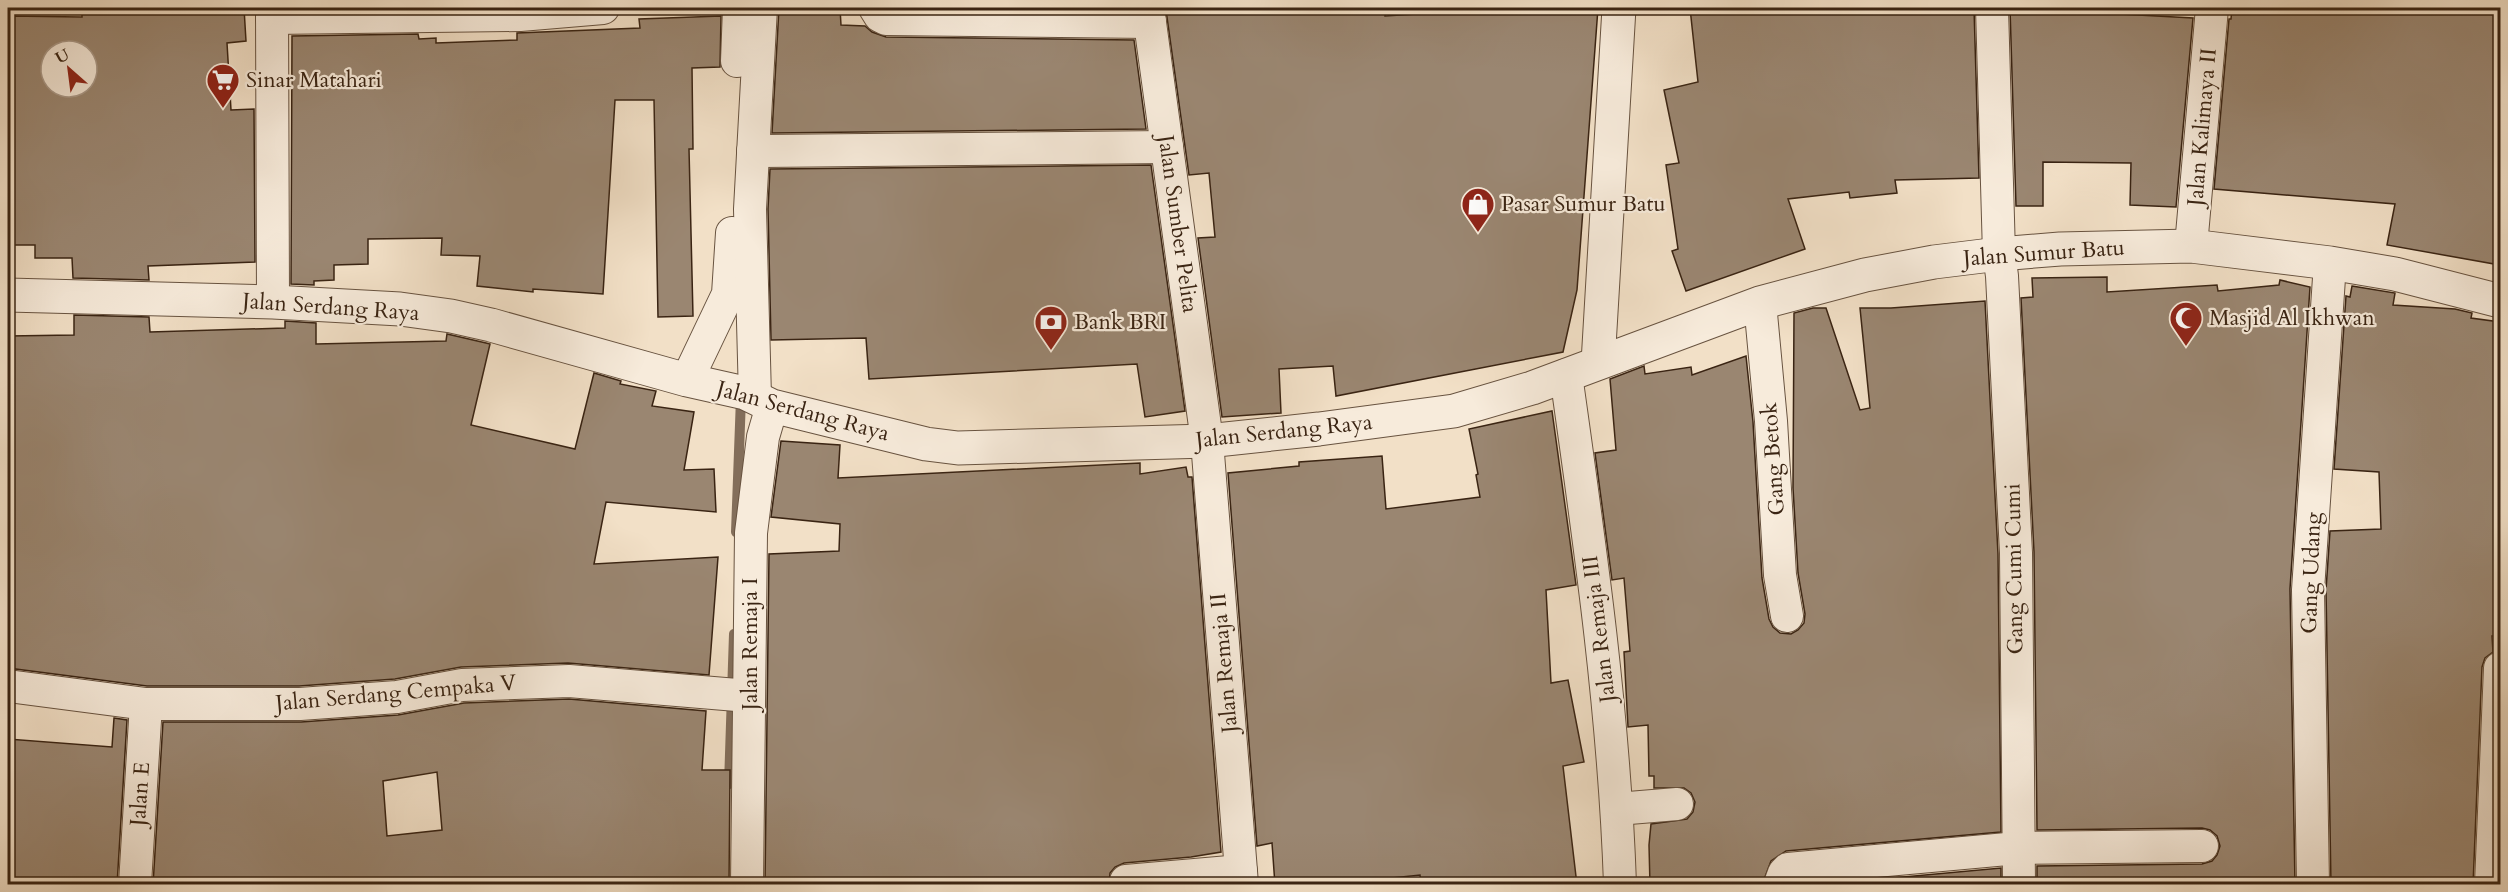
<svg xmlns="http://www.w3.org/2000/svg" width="2508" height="892" font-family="Cardo,serif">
<rect width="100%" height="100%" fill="#f2e0c7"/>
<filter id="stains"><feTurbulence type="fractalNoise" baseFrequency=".00333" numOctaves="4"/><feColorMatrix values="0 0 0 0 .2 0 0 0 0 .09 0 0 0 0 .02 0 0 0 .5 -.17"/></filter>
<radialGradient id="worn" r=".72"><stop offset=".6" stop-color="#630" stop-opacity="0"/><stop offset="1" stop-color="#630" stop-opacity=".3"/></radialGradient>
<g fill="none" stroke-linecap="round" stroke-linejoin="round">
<!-- stream -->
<g stroke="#836e5a" stroke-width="10">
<path d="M736,532l5,-134"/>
<path d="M729,784l5,-150"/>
</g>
</g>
<!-- building -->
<g fill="#9a8671" stroke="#3a2413" stroke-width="1.5" fill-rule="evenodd">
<path d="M171,8h73l2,33 -19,2 4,67 23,-1 1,153 -107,4 1,14 -76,-2 -1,-20h-37v-13h-27v-229l74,1v-5zM51,51h36v36h-36z"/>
<path d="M779,8h61l1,17 24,1 7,6 14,5 248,3 12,89 -374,4z"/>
<path d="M1190,8h195v8l130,-8h83l-21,282 -14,62 -227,44 -3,-30 -54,3 2,44 -59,4 -24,-179 17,-1 -6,-64 -20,2 -23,-165z"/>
<path d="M1690,8h284l5,170 -84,2 2,13 -47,5 -1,-6 -61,7 17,50 -119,42 -14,-40 6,-2 -12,-84 13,-2 -15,-73 34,-8z"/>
<path d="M2010,8l183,10 -17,189 -46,-2 1,-42 -88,-1v44h-27z"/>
<path d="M2232,8l67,5 1,-5h200v257l-113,-20 8,-41 -181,-15 15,-170h2z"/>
<path d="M721,16l-1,51 -28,1 1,81h-4l4,167 -35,1 -4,-217h-39l-12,194 -70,-5v3l-56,-6 3,-30 -39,-1 1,-17 -74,1v25l-34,1v15l-20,1v4l-23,-1 1,-248 126,-2 1,5 17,-1v5l81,-3v-7l123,-5 -1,-9z"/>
<path d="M1151,165l34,246 -40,6 -8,-53 -268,15 -3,-41 -95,2 -3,-131 2,-40z"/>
<path d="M2107,277v15l110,-7 1,6 61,-6 1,-5 30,7 -20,302 5,296h-258v-19l165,-2 10,-3 5,-6 3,-9 -3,-10 -7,-6 -8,-2 -165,2 -3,-278 -13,-254 12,-1 -1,-19z"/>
<path d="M2352,286l43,7 -2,12 62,4 17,4 -1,5 29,4v227h-5v87h-3l1,16 -8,6 -3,9 -9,218h-142l-5,-295 4,-59 51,-2 -2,-57 -45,-3 12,-173 4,1z"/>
<path d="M1985,301l13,253 3,278 -215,19 -15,10 -9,24h-112l-1,-40 2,-21 36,-5 6,-7 2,-10 -4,-9 -7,-5h-30v-12h-5l-1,-51 -20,2 -4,-75 6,-1 -6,-73 -12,2 -17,-127 21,-3 -6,-71 34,-13 1,8 46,-7 1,8 54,-19 7,66 9,156 7,41 4,8 7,6 11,1 7,-4 6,-7 1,-9 -7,-41 -5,-85 1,-175 19,-5h13l34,102 10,-2 -10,-100h31z"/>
<path d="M74,315l75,2 1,15 135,-4v-7l31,2v21l130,-3 1,-7 39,9 4,1 -19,81 104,24 19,-76 27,8 -1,3 36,7 -4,15 42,6 -10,58 30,-1 2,43 -110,-10 -12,62 124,-7 -9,118 -141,-12 -107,4 -66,12 -96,7h-152l-139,-18v-332l66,-1z"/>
<path d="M1552,411l24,174 -30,5 5,93 17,-3 16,82 -21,4 14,119h-156l-1,-10 -96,10h-49l-3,-42 -15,3 -29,-373 71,-7v-4l83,-6 4,53 94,-12 -4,-22 2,-1 -9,-45z"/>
<path d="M781,441l59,4 -2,33 302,-15v11l46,-7 2,10h4l29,375 -30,5 -67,6 -9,4 -5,6 -1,12h-344l4,-331 70,-3 1,-27 -69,-7z"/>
<path d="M569,699l137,12 -4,59h28l-1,115h-324l-1,-6 -66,6h-185l10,-163h138l97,-7 66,-12zM437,772l5,58 -55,6 -4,-55z"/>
<path d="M114,718l13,2 -10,165h-109v-146l104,8z"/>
<path d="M2001,868v17h-185z"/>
</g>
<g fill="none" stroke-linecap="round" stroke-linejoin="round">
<defs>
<g id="minor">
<path d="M272,8l1,294"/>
<path d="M875,8l5,8 6,3 264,3"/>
<path d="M1148,8l59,433 35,443"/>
<path d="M1992,8l7,246 3,22 14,277 3,331"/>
<path d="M272,18l248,-3 83,-7"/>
<path d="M737,61l2,-53"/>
<path d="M753,151l414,-4"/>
<path d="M2191,246l21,-238"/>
<path d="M1760,303l11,118 9,154 7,41"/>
<path d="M1566,375c24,170 48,337 54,509"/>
<path d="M687,380l41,-86 4,-61"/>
<path d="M755,397l-5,-188 11,-201"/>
<path d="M8,686l138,18h154l97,-7 65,-12 107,-4 180,15"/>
<path d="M1617,809l60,-5"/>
<path d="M1126,881l115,-10"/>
<path d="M135,884l11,-180"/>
<path d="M747,884l4,-351 12,-96 9,-31"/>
<path d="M1780,884l4,-11 4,-4 230,-21 184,-2"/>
<path d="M2313,884l-5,-294 22,-327"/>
<path d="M2491,884l9,-216"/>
</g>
<g id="tertiary">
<path d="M8,295l265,7 127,7 51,7 40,9 196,55 58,13 27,13 154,38 32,4 249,-7 112,-12 135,-18 78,-23 228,-85 105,-28 69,-13 65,-8 61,-5 131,-3 139,17 65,11 105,27"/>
<path d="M1598,363l21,-355"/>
</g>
</defs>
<!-- minor casing -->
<use href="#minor" stroke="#685340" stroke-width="34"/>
<!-- tertiary casing -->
<use href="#tertiary" stroke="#685340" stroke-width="35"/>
<!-- minor -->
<use href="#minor" stroke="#f7ebdb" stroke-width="32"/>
<!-- tertiary -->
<use href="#tertiary" stroke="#f7ebdb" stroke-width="33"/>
</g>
<!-- icons -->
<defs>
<symbol id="supermarket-pin" viewBox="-11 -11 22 30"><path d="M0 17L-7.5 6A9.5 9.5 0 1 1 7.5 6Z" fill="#8f2418" stroke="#f7ebdb"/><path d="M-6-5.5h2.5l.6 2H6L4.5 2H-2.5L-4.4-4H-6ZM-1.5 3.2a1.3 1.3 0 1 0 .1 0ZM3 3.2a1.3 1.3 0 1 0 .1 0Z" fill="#fff"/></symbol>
<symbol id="shop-pin" viewBox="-11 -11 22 30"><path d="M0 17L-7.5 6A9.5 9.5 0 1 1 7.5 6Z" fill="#8f2418" stroke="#f7ebdb"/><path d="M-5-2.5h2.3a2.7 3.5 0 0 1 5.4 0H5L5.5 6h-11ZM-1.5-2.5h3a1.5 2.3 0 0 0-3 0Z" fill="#fff"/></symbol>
<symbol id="mosque-pin" viewBox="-11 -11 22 30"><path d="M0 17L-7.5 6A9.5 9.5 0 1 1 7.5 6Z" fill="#8f2418" stroke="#f7ebdb"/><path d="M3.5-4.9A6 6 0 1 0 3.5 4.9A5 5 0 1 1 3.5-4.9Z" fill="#fff"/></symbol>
<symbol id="bank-pin" viewBox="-11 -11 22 30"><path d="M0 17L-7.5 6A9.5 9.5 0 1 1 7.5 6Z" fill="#8f2418" stroke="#f7ebdb"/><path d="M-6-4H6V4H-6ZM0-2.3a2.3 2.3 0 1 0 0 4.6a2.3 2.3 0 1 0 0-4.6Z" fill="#fff"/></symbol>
</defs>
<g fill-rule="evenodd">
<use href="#supermarket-pin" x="204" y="61" width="38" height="52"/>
<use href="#shop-pin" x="1459" y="185" width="38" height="52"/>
<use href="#mosque-pin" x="2167" y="299" width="38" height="52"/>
<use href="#bank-pin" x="1032" y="303" width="38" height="52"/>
</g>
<g text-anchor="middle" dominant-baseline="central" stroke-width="4.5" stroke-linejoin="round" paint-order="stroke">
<!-- poi labels -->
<g font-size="22" fill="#3a2413" stroke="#f7ebdb" text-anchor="start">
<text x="246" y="80">Sinar Matahari</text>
<text x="1501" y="204">Pasar Sumur Batu</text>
<text x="2209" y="318">Masjid Al Ikhwan</text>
<text x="1074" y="322">Bank BRI</text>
</g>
<!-- street labels -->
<g font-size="22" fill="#3a2413" stroke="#f7ebdb">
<text transform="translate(2202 127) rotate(-85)">Jalan Kalimaya II</text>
<text transform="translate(1178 224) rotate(82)">Jalan Sumber Pelita</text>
<text transform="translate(2044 253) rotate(-4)">Jalan Sumur Batu</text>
<text transform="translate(331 307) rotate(4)">Jalan Serdang Raya</text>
<text transform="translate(803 411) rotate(15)">Jalan Serdang Raya</text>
<text transform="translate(1284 431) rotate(-6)">Jalan Serdang Raya</text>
<text transform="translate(1773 459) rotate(-94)">Gang Betok</text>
<text transform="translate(2014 569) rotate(-91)">Gang Cumi Cumi</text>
<text transform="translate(2311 573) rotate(-88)">Gang Udang</text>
<text transform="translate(1599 629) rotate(-97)">Jalan Remaja III</text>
<text transform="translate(750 644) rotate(-90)">Jalan Remaja I</text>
<text transform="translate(1224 663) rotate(-95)">Jalan Remaja II</text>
<text transform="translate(396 693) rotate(-5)">Jalan Serdang Cempaka V</text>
<text transform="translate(140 794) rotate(-86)">Jalan E</text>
</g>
</g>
<!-- margin -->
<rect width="2508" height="892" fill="none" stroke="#f2e0c7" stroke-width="30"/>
<rect x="9" y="9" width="2490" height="874" fill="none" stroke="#3a2413" stroke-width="3"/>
<rect x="15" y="15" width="2478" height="862" fill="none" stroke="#3a2413" stroke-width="1.5"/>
<!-- north arrow -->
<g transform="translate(69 69) rotate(332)"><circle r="28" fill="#f7ebdb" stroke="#ab9b8b" stroke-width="1.5"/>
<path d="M0-4.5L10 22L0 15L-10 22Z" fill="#8f2418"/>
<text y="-9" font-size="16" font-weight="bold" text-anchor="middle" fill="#3a2413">U</text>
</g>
<rect width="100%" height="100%" filter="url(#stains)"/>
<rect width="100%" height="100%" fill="url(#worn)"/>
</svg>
